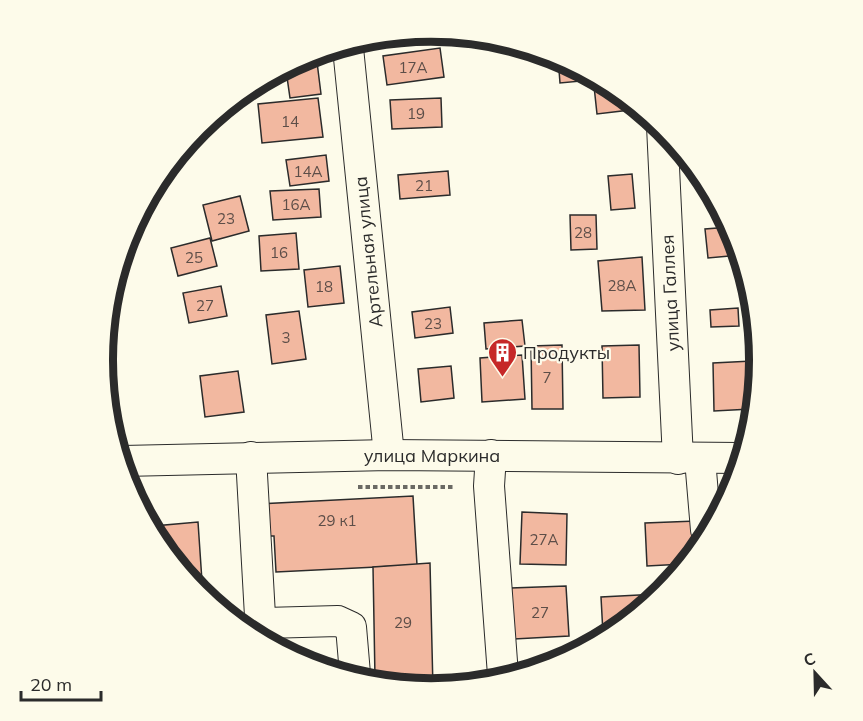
<svg xmlns="http://www.w3.org/2000/svg" width="863" height="721" font-family="Mulish,sans-serif">
<rect width="100%" height="100%" fill="#fdfbea"/>
<!-- building -->
<g fill="#f2b8a0" stroke="#2b2b2b" stroke-width="1.5">
<path d="M426,33l1,8 -48,5v-4z"/>
<path d="M440,48l4,29 -57,8 -4,-29z"/>
<path d="M558,57l34,23 -32,3z"/>
<path d="M317,62l4,32 -31,4 -4,-28 8,-6z"/>
<path d="M594,86h7l28,18 1,6 -33,4z"/>
<path d="M318,98l5,39 -61,6 -4,-39z"/>
<path d="M441,98l1,29 -50,2 -2,-29z"/>
<path d="M326,155l3,26 -39,5 -4,-26z"/>
<path d="M448,171l2,24 -50,4 -2,-24z"/>
<path d="M632,174l3,34 -24,2 -3,-34z"/>
<path d="M319,189l2,28 -48,3 -3,-29z"/>
<path d="M240,196l9,35 -37,10 -9,-36z"/>
<path d="M570,215h26l1,34 -26,1z"/>
<path d="M730,227l6,8 4,20 -32,3 -3,-29z"/>
<path d="M296,233l3,36 -38,2 -2,-35z"/>
<path d="M210,238l7,28 -39,10 -7,-28z"/>
<path d="M642,257l3,53 -43,1 -4,-50z"/>
<path d="M340,266l4,37 -36,4 -4,-37z"/>
<path d="M221,286l6,30 -38,7 -6,-30z"/>
<path d="M450,307l3,26 -38,5 -3,-26z"/>
<path d="M738,308l1,18 -28,1 -1,-17z"/>
<path d="M299,311l7,48 -34,5 -6,-49z"/>
<path d="M522,320l3,26 -39,3 -2,-26z"/>
<path d="M562,345l1,64h-31l-1,-63z"/>
<path d="M639,345l1,52 -37,1 -1,-52z"/>
<path d="M522,355l3,44 -43,3 -2,-44z"/>
<path d="M752,361l2,34 -3,14 -37,2 -1,-48z"/>
<path d="M451,366l3,32 -33,4 -3,-33z"/>
<path d="M238,371l6,41 -39,5 -5,-41z"/>
<path d="M413,496l4,69 -141,7 -2,-36h-14l-2,-32z"/>
<path d="M522,512l45,2 -1,51 -46,-1z"/>
<path d="M696,521l1,24 -13,19 -37,2 -2,-43z"/>
<path d="M198,522l5,74 -49,-70z"/>
<path d="M430,563l3,126 -58,-11 -2,-111z"/>
<path d="M566,586l3,50 -55,3 -3,-51z"/>
<path d="M658,594v3l-55,37 -2,-37z"/>
<path d="M562,662l-5,3 -28,5v-7z"/>
</g>
<g fill="none" stroke-linecap="round" stroke-linejoin="round">
<defs>
<g id="minor">
<path d="M348,48l41,407"/>
<path d="M662,126l16,333"/>
<path d="M491,455l-2,31 14,189"/>
<path d="M251,457l9,159 5,7 73,-2 13,6 4,47"/>
<path d="M700,459l6,71"/>
<path d="M123,461l266,-6 352,3"/>
</g>
</defs>
<!-- minor casing -->
<use href="#minor" stroke="#2b2b2b" stroke-width="32"/>
<!-- path -->
<path stroke="#6a6964" stroke-width="4" stroke-dasharray="4.5 3" stroke-linecap="butt" d="M358,487h95"/>
<!-- minor -->
<use href="#minor" stroke="#fdfbea" stroke-width="30"/>
</g>
<!-- icons -->
<defs>
<symbol id="building-pin" viewBox="-11 -11 22 30"><path d="M0 17L-7.5 6A9.5 9.5 0 1 1 7.5 6Z" fill="#c62828" stroke="#fdfbea"/><path d="M-4-6H4V6H1V3H-1V6H-4ZM-2.5-4.3h1.7v1.8h-1.7ZM.8-4.3h1.7v1.8H.8ZM-2.5-1h1.7V.8h-1.7ZM.8-1h1.7V.8H.8Z" fill="#fff"/></symbol>
</defs>
<g fill-rule="evenodd">
<use href="#building-pin" x="486" y="336" width="33" height="45"/>
</g>
<g text-anchor="middle" dominant-baseline="central" stroke-width="4.5" stroke-linejoin="round" paint-order="stroke">
<!-- number labels -->
<g font-size="15" fill="#5d4e48">
<text x="413" y="67">17А</text>
<text x="416" y="113">19</text>
<text x="290" y="121">14</text>
<text x="308" y="171">14А</text>
<text x="424" y="185">21</text>
<text x="296" y="204">16А</text>
<text x="226" y="218">23</text>
<text x="583" y="232">28</text>
<text x="279" y="252">16</text>
<text x="194" y="257">25</text>
<text x="622" y="285">28А</text>
<text x="324" y="286">18</text>
<text x="205" y="305">27</text>
<text x="433" y="323">23</text>
<text x="286" y="337">3</text>
<text x="547" y="377">7</text>
<text x="337" y="520">29 к1</text>
<text x="544" y="539">27А</text>
<text x="540" y="612">27</text>
<text x="403" y="622">29</text>
</g>
<!-- street labels -->
<g font-size="18" fill="#2b2b2b" stroke="#fdfbea">
<text transform="translate(368 252) rotate(-96)">Артельная улица</text>
<text transform="translate(670 293) rotate(-93)">улица Галлея</text>
<text x="432" y="455">улица Маркина</text>
</g>
<!-- poi labels -->
<g font-size="18" fill="#2b2b2b" stroke="#fdfbea" text-anchor="start">
<text x="523" y="352">Продукты</text>
</g>
</g>
<!-- crop -->
<path d="M0 0H863V721H0ZM113 360a318 318 0 1 1 636 0a318 318 0 1 1-636 0Z" fill="#fdfbea" fill-rule="evenodd"/>
<path fill="none" stroke="#2b2b2b" stroke-width="8" d="M113 360a318 318 0 1 1 636 0a318 318 0 1 1-636 0Z"/>
<!-- north arrow -->
<g transform="translate(815 673) rotate(338)" stroke="#fdfbea" stroke-width="4.5" paint-order="stroke">
<path d="M0-4.5L10 22L0 15L-10 22Z" fill="#2b2b2b"/>
<text y="-9" font-size="16" font-weight="bold" text-anchor="middle" fill="#2b2b2b">С</text>
</g>
<!-- scale -->
<path d="M21 691v9h80v-9" fill="none" stroke="#2b2b2b" stroke-width="3"/>
<text x="30" y="691" font-size="18" fill="#2b2b2b" stroke="#fdfbea" stroke-width="4.5" paint-order="stroke">20 m</text>
</svg>
